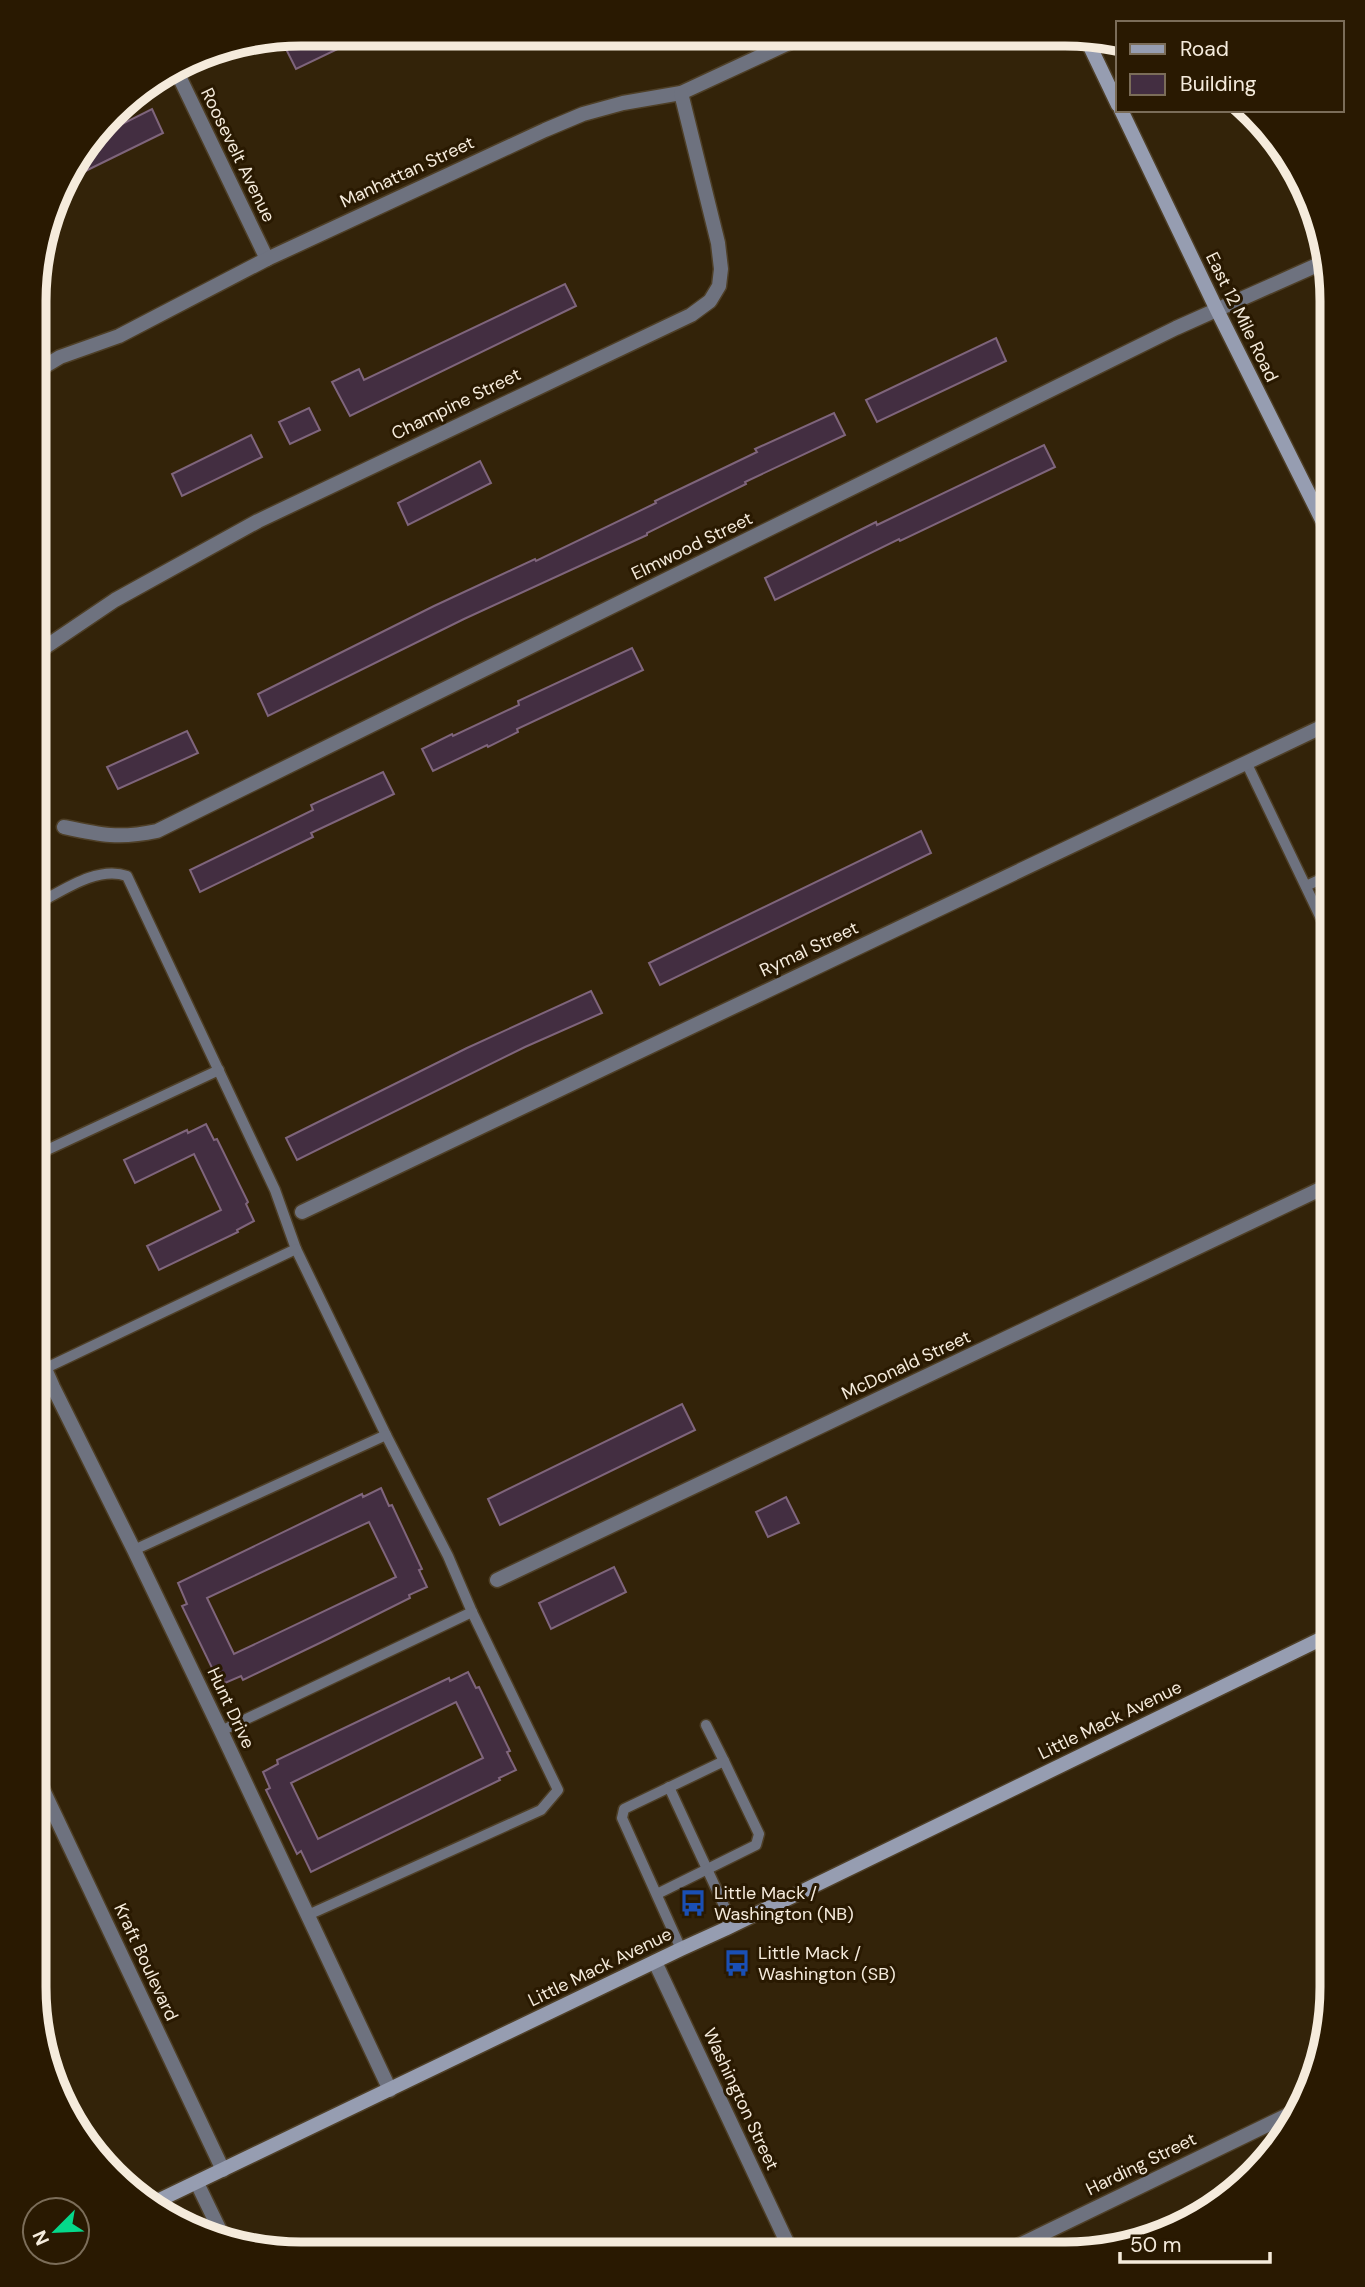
<svg xmlns="http://www.w3.org/2000/svg" width="1365" height="2287" font-family="'DM Sans',sans-serif">
<rect width="100%" height="100%" fill="#332309"/>
<!-- building -->
<g fill="#432e41" stroke="#7f657c" stroke-width="2" fill-rule="evenodd">
<path d="M313,33h58l-75,36 -11,-22z"/>
<path d="M152,109l11,24 -102,50 33,-45z"/>
<path d="M565,284l11,22 -226,110 -18,-34 27,-13 5,11z"/>
<path d="M996,338l10,23 -129,61 -11,-22z"/>
<path d="M309,408l11,22 -30,14 -11,-22z"/>
<path d="M834,413l11,22 -100,47 1,2 -99,49v2l-183,84 -196,97 -10,-22 176,-88 101,-47 1,2 120,-58 -1,-2 102,-49 -2,-3z"/>
<path d="M251,435l11,22 -80,39 -10,-22z"/>
<path d="M1044,445l11,22 -155,74 -1,-2 -124,61 -10,-22 81,-41 30,-15 1,3z"/>
<path d="M480,461l11,22 -83,42 -10,-22z"/>
<path d="M632,648l11,22 -126,59 1,3 -30,15 -1,-2 -54,26 -11,-22 30,-15 1,2 66,-31 -1,-4z"/>
<path d="M187,731l11,22 -80,36 -11,-22z"/>
<path d="M383,772l11,22 -83,39 2,4 -113,55 -10,-22 123,-60 -2,-5z"/>
<path d="M921,831l10,22 -271,132 -11,-22z"/>
<path d="M591,991l11,22 -77,34 -228,113 -11,-22 181,-90z"/>
<path d="M206,1124l8,16 3,-1 31,63 -2,2 8,17 -17,9 1,2 -79,38 -12,-24 74,-36 -27,-56 -59,29 -11,-23 63,-30 1,3z"/>
<path d="M682,1404l13,26 -195,95 -12,-26z"/>
<path d="M381,1488l8,18 3,-1 30,64 -3,1 8,17 -18,8 1,3 -84,42 -83,40 -2,-4 -16,7 -8,-16 -4,3 -31,-64 5,-2 -9,-21 184,-89 1,3zM369,1522l27,55 -162,77 -27,-56z"/>
<path d="M786,1497l13,26 -31,14 -12,-25z"/>
<path d="M614,1567l12,25 -75,37 -12,-26z"/>
<path d="M468,1672l8,16 3,-1 31,64 -3,1 9,18 -17,8 1,2 -189,92 -10,-21 -4,3 -31,-64 4,-2 -7,-16 15,-8 -1,-4 172,-82 1,3zM456,1702l27,56 -165,81 -27,-56z"/>
</g>
<g fill="none" stroke-linecap="round" stroke-linejoin="round">
<defs>
<g id="service">
<path d="M1246,762l83,173h3"/>
<path d="M1306,886l26,-12"/>
<path d="M35,905c26,-13 62,-40 92,-29l148,314 21,59 90,186 62,121 24,56 86,178 -17,20 -233,105"/>
<path d="M34,1156l185,-86"/>
<path d="M46,1368l250,-119"/>
<path d="M34,1397l19,-10"/>
<path d="M134,1550l252,-115"/>
<path d="M706,1725l18,36"/>
<path d="M221,1731l251,-119"/>
<path d="M669,1787l64,138"/>
<path d="M657,1894l99,-49 3,-11 -35,-73 -100,48 -2,9 59,131"/>
</g>
<g id="minor">
<path d="M175,68l92,191"/>
<path d="M35,372l25,-15 59,-21 148,-77 278,-129 38,-16 40,-11 58,-10 125,-58"/>
<path d="M35,654l80,-54 143,-79 433,-206 19,-14 9,-15 2,-17 -3,-26 -37,-150"/>
<path d="M64,827c37,8 55,12 93,4l1019,-503 148,-66"/>
<path d="M302,1212l1030,-490"/>
<path d="M34,1344l19,43 81,163 87,181 169,359"/>
<path d="M497,1580l834,-396"/>
<path d="M34,1771l189,399"/>
<path d="M655,1962l137,291"/>
<path d="M197,2183l28,58"/>
<path d="M1001,2254l297,-144"/>
</g>
<g id="secondary">
<path d="M1085,36l33,69"/>
<path d="M1121,110l96,200 115,230"/>
<path d="M149,2205l532,-256 44,-20 606,-295"/>
</g>
</defs>
<!-- service casing -->
<use href="#service" stroke="#4e3f27" stroke-width="13"/>
<!-- minor casing -->
<use href="#minor" stroke="#4e3f27" stroke-width="17"/>
<!-- secondary casing -->
<use href="#secondary" stroke="#4e3f27" stroke-width="17"/>
<!-- service -->
<use href="#service" stroke="#6e727f" stroke-width="10"/>
<!-- minor -->
<use href="#minor" stroke="#6e727f" stroke-width="14"/>
<!-- secondary -->
<use href="#secondary" stroke="#969db1" stroke-width="14"/>
</g>
<!-- icons -->
<defs>
<symbol id="bus-bare" viewBox="-9 -9 18 18"><path d="M-5-6H5V4H4V6H2V4H-2V6H-4V4H-5ZM-3.5-4V0h7V-4ZM-3.5 1.2v1.5H-2V1.2ZM2 1.2v1.5H3.5V1.2Z" fill="#1a4fb4" stroke="#291901" stroke-width="2.5" paint-order="stroke"/></symbol>
</defs>
<g fill-rule="evenodd">
<use href="#bus-bare" x="674" y="1884" width="38" height="38"/>
<use href="#bus-bare" x="718" y="1944" width="38" height="38"/>
</g>
<g text-anchor="middle" dominant-baseline="central" stroke-width="6" stroke-linejoin="round" paint-order="stroke">
<!-- street labels -->
<g font-size="18" fill="#f5ebdc" stroke="#291901">
<text transform="translate(238 155) rotate(64)">Roosevelt Avenue</text>
<text transform="translate(407 172) rotate(-25)">Manhattan Street</text>
<text transform="translate(1242 317) rotate(64)">East 12 Mile Road</text>
<text transform="translate(456 404) rotate(-26)">Champine Street</text>
<text transform="translate(692 546) rotate(-26)">Elmwood Street</text>
<text transform="translate(809 949) rotate(-25)">Rymal Street</text>
<text transform="translate(906 1365) rotate(-25)">McDonald Street</text>
<text transform="translate(231 1708) rotate(65)">Hunt Drive</text>
<text transform="translate(1110 1720) rotate(-26)">Little Mack Avenue</text>
<text transform="translate(146 1962) rotate(65)">Kraft Boulevard</text>
<text transform="translate(600 1967) rotate(-26)">Little Mack Avenue</text>
<text transform="translate(741 2099) rotate(65)">Washington Street</text>
<text transform="translate(1141 2164) rotate(-26)">Harding Street</text>
</g>
<!-- poi labels -->
<g font-size="18" fill="#f5ebdc" stroke="#291901" text-anchor="start">
<text x="714" y="1893">Little Mack /<tspan x="714" dy="21">Washington (NB)</tspan></text>
<text x="758" y="1953">Little Mack /<tspan x="758" dy="21">Washington (SB)</tspan></text>
</g>
</g>
<!-- crop -->
<path d="M0 0H1365V2287H0ZM301 46H1065A255 255 0 0 1 1320 301V1987A255 255 0 0 1 1065 2242H301A255 255 0 0 1 46 1987V301A255 255 0 0 1 301 46Z" fill="#291901" fill-rule="evenodd"/>
<path fill="none" stroke="#f5ebdc" stroke-width="9" d="M301 46H1065A255 255 0 0 1 1320 301V1987A255 255 0 0 1 1065 2242H301A255 255 0 0 1 46 1987V301A255 255 0 0 1 301 46Z"/>
<!-- legend -->
<rect x="1116" y="21" width="228" height="91" fill="#291901" stroke="#7b6d59" stroke-width="2"/>
<rect x="1130" y="44" width="35" height="10" fill="#969db1" stroke="#7b6d59" stroke-width="2"/>
<text x="1180" y="56" font-size="21" fill="#f5ebdc">Road</text>
<rect x="1130" y="74" width="35" height="21" fill="#432e41" stroke="#7b6d59" stroke-width="2"/>
<text x="1180" y="91" font-size="21" fill="#f5ebdc">Building</text>
<!-- north arrow -->
<g transform="translate(56 2231) rotate(246)"><circle r="33" fill="#291901" stroke="#7b6d59" stroke-width="2"/>
<path d="M0-5L12 26L0 18L-12 26Z" fill="#05d98b"/>
<text y="-10" font-size="19" font-weight="bold" text-anchor="middle" fill="#f5ebdc">N</text>
</g>
<!-- scale -->
<path d="M1120 2252v10h150v-10" fill="none" stroke="#f5ebdc" stroke-width="3.5"/>
<text x="1130" y="2252" font-size="21" fill="#f5ebdc" stroke="#291901" stroke-width="5" paint-order="stroke">50 m</text>
</svg>
